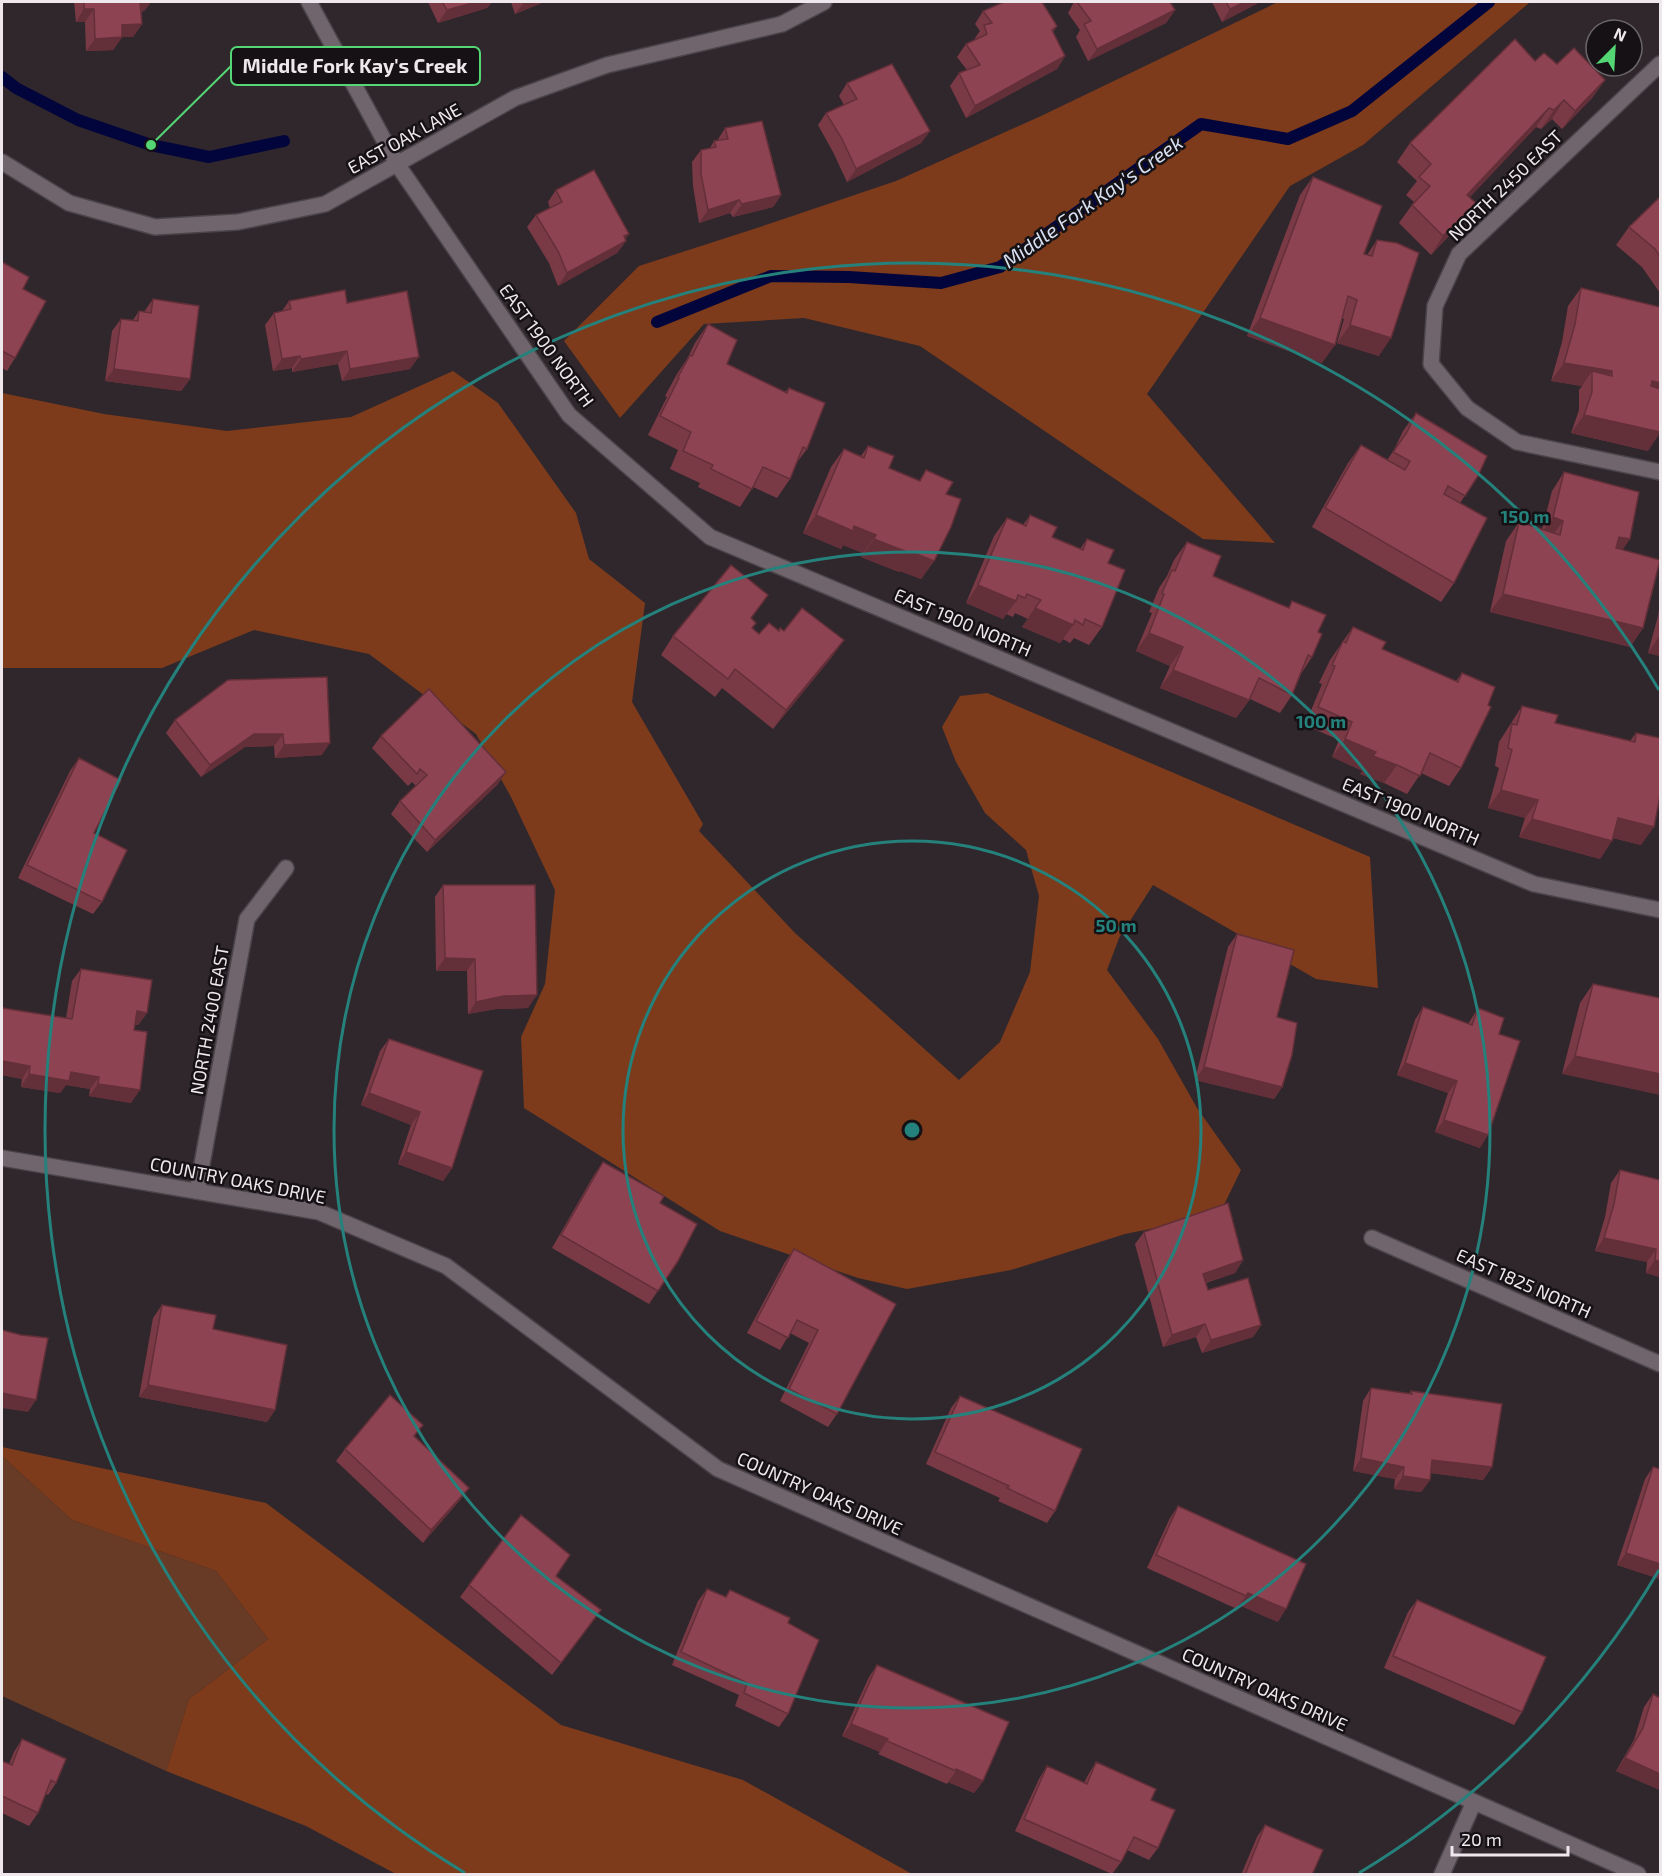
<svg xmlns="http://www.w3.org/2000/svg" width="1662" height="1876" font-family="'Exo 2',sans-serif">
<rect width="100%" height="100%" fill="#30272d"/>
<!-- green -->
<path fill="#683b26" d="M2,1456l70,64 144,51 52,68 -79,60 -23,72 -164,-75z"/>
<!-- forest -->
<g fill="#7d3b1b">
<path d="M1278,2h252l-167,143 -73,41 -143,208 128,149 -72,-4 -283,-193 -116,-28 -100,6 -84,94 -56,-77 75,-75 121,-39 136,-46 145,-65z"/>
<path d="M453,371l45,32 78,110 13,46 56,44 -13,99 71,122 -4,7 96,102 164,147 41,-38 30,-70 9,-76 -13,-46 -41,-37 -29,-51 -14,-35 18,-31 27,-3 383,164 8,131 -62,-9 -163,-94 -34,53 -12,32 51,69 39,69 44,62 -22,45 -94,19 -114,36 -104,19 -49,-11 -138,-47 -196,-123 -3,-71 24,-53 10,-94 -44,-93 -35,-63 -107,-80 -115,-24 -92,38h-160v-275l102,21 123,17 124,-14z"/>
<path d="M2,1447l264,56 295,222 182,55 169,94h-516l-90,-48 -140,-55 23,-72 79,-60 -52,-68 -144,-51 -70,-64z"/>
</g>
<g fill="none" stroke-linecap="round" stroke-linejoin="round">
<!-- stream -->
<g stroke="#02053b" stroke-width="12">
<path d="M2,77l14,11 62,32 73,25 58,12 75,-16"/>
<path d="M657,322l114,-46 78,1 92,6 59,-16 201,-143 87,15 64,-28 137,-109"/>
</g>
<defs>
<g id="minor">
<path d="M309,2l88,162 172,251 141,122 824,347 126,26"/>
<path d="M1660,64l-201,190 -24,52 -4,58 36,44 50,34 143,30"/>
<path d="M2,162l67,41 86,24 83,-5 87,-18 190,-106 92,-33 175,-41 42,-22"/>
<path d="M2,1158l317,54 127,54 272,203 920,405"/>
<path d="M197,1191l50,-272 39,-51"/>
<path d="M1372,1238l288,126"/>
<path d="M1442,1874l32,-72"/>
</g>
</defs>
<!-- minor casing -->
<use href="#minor" stroke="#4b4449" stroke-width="18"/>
<!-- minor -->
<use href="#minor" stroke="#70656d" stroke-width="15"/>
</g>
<!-- wall -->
<g fill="#793a46">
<path d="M74,2h77l-7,9 -3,1 1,12 -9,13h-11l-9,13 -27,1 -1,-29h-9z"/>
<path d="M424,2h68l-5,6 -49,15 -10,-21 -4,1z"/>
<path d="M511,2h33l-29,12z"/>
<path d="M1074,2h96l5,8 -9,13 -78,38 -12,-24 4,-7 -12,-17z"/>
<path d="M1212,2h48l-38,20z"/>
<path d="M983,11l74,15 -4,6 12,24 -8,13 -91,49 -16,-32 9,-13 8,-3 -10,-13 9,-13 10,-4 -1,-2 5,-7 -5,-7z"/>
<path d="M1535,61l22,3 48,16 -13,18 -30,31 -10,-10 -11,10 -5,-2 -67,71 7,5 -13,18 -32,34 -32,-32 15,-21 -8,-7 11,-14 -20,-19 13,-19z"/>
<path d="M847,83l83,48 -9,12 -74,39 -14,-30 -15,-27 8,-12 18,-8 -5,-9z"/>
<path d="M725,128l56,67 -8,12 -40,10 -3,-4 -31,10 -6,-37 -1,-24 9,-12 9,-2 4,-7h3z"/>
<path d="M1313,177l51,77 3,1 10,-15 2,116 -42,-13 7,-24 -2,-1 -20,45 -75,-27 53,-141z"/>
<path d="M556,190l69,49 1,2 -9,12 -59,33 -9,-23 -22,-36 9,-12 14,-7 -2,-6z"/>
<path d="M1660,197v96l-18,-26 -26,-22 13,-18z"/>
<path d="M2,262l21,27 -8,69 -8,13 -5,-3z"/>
<path d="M1581,288l67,163 -77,-18 8,-23v-20l3,-4 -31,-5 11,-39 6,-36z"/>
<path d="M153,299l37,80 -9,12 -76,-10 7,-50 9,-12 12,1 6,-9 5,1z"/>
<path d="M289,301l58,2 63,66 -68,12 -4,-17 -46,8v-4l-19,3 -8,-46 9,-12 8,-2z"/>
<path d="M708,324l19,40 58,28 4,-4 18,61 -12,16 -5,14 -13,19 -24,-11 -13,20 -42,-20 2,-4 -30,-14 8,-19 -30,-15 19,-38 -2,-1 12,-22 10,-15 8,-16z"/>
<path d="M1416,413l62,63 -18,27 -6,80 -13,19 -129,-75 36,-64 13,-18 26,15 7,-10 9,-19z"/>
<path d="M868,446l21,22 30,13 7,-11 20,24 -12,67 -13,18 -21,-8 -1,1 -38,-15 2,-4 -20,-8 -2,4 -38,-16 28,-66 13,-18 17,7z"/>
<path d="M1564,472l66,67 -8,11 21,78 -13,19 -140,-35 16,-71 13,-19 23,7 10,-38z"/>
<path d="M1030,515l22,22 28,12 7,-10 21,24 -6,64 -13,18 -15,-7 -4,5 -7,-4 -3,4 -38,-16 6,-8 -13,-6 -2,4 -7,-3 -3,5 -37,-16 28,-67 13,-18 16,7z"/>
<path d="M1187,542l26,34 75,32 4,-7 26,31 -6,25 -11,17 -9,21 -12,18 -30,-14 -14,19 -76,-30 10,-22 -34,-15 16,-38 -3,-1 10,-24 8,-12 7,-16z"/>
<path d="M1660,602v54l-12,-3 10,-37z"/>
<path d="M752,618v10l7,6 19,-4 2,-2 4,3 60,9 -13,18 -58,71 -51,-41 -7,9 -54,-42 12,-19z"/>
<path d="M1353,627l29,22 74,32 6,-8 -1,95 -12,18 -28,-13 -14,21 -23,-11 -24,-9 3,-3 -31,-14 7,-17 -34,-15 17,-41 -3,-1 11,-23z"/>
<path d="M228,680l94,75 -47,3 -1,-12 -29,1 -44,30 -35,-44 9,-13z"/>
<path d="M1522,706l33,17 75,18 6,-8 5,112 -28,-7 -13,21 -81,-22 6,-19 -37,-10 11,-40 -4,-2 4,-24z"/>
<path d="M381,736l117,48 -71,68 -36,-38 9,-13 16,-15 -4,-4 -4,4 -36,-38z"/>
<path d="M79,758l15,75 8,69 -9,12 -75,-36 52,-107z"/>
<path d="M443,885l85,123 -32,1 -28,5 -1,-43h-31l-1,-74z"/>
<path d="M1237,934l45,153 -8,12 -79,-19 33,-133z"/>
<path d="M81,969l66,44 -9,12h-3l-4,78 -42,-7 1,-7 -24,-4 -6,8 -39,-6 1,-8 -20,-4v-67l64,10 6,-37z"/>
<path d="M1593,984l67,14 -98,76 18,-71z"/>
<path d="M1423,1007l45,17 10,-16 21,26 -19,114 -45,-16 13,-39 -51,-18 18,-55z"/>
<path d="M389,1039l63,129 -9,13 -45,-17 13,-39 -50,-20 19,-54z"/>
<path d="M603,1162l57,41 18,58 -29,43 -97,-56 42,-73z"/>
<path d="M1620,1170l40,10v97l-14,-4 1,-11 -52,-11 10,-34 6,-34z"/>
<path d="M1144,1232l99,28 -8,13 -29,10 2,7 53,35 -8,12 -51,16 -6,-16 -33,10 -28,-103z"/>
<path d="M794,1249l102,55 -59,110 -9,13 -48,-26 29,-58 -19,-10 -10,17 -33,-17 38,-71z"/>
<path d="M162,1305l51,24 62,81 -8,12 -128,-25 14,-79z"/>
<path d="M1371,1388l38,6 2,-3 81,76 -9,13 -52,-7 -1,7 -9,12 -27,-3 1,-10 -42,-8 10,-70z"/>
<path d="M960,1396l95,115 -8,12 -49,-22 2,-3 -74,-34 25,-56z"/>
<path d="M415,1437l54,51 -9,12 -37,43 -87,-82 9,-12z"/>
<path d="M1653,1467l7,112 -43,-14 28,-86z"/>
<path d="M1178,1506l100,116 -39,-17 -2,4 -90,-41 23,-50z"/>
<path d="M469,1585l123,38 -40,52 -92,-78z"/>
<path d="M707,1589l18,8 5,-7 58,33v91l-9,13 -44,-21 4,-11 -67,-30 26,-64z"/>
<path d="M1417,1600l105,112 -8,13 -130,-57 24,-56z"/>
<path d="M877,1665l106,116 -9,12 -26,-11 -1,2 -69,-30 2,-2 -38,-16 27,-59z"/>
<path d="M1653,1694l7,96 -44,-19 18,-31 10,-33z"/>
<path d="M22,1739l34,44 -8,12 -2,-1 -8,19 -9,13 -27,-13v-52l7,3 5,-12z"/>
<path d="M1096,1762l55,38 7,48 -9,12 -22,-10 -6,12 -9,12 -97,-43 24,-52 8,-13 37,17 4,-8z"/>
<path d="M1265,1825l47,50h-71l16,-38z"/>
</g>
<!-- shaded-wall -->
<g fill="#632f39">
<path d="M138,2h13l-7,9 -13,1z"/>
<path d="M476,2h16l-5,6 -49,15 9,-13z"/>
<path d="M524,2h20l-29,12z"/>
<path d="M1245,2h15l-38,20 8,-13z"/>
<path d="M84,9h10l-9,13h-9z"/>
<path d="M1175,10l-9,13 -78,38 9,-12z"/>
<path d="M142,24l-9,13h-11l-9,13 -27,1 9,-12 27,-14z"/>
<path d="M1065,56l-8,13 -91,49 9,-12z"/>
<path d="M1605,80l-13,18 -30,31 13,-18z"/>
<path d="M1564,100l-12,19 -11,10 13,-19z"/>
<path d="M1549,108l-13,19 -82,87 13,-19z"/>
<path d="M930,131l-9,12 -74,39 9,-13z"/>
<path d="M781,195l-8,12 -40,10 9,-13z"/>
<path d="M739,200l-9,13 -31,10 9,-13z"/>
<path d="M1476,203l-13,18 -32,34 12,-19z"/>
<path d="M629,234l-6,8 3,-1 -9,12 -59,33 9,-13z"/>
<path d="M1260,318l75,27 -13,18 -75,-27z"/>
<path d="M1350,325l41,13 -12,18 -42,-13z"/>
<path d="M347,351l-9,13 -46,8 9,-13z"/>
<path d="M300,356l-8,12 -19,3 9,-12z"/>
<path d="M419,357l-9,12 -68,12 8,-12z"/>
<path d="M1564,363l48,8 -12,19 -8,-19 -10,15 -31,-5z"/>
<path d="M114,369l76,10 -9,12 -76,-10z"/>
<path d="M1652,381l8,2v21l-20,-5z"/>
<path d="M1584,415l76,17v1l-12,18 -77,-18z"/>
<path d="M816,515l38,11 22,9 -13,18 -20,-8 -2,4 -38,-16z"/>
<path d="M1553,517l10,4 -13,18 -10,-4z"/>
<path d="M1619,537l11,2 -13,18 -11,-2z"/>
<path d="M874,539l60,22 -13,18 -21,-8 -1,1 -38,-15z"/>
<path d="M978,585l38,16 -13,18 -37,-16z"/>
<path d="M1503,594l140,34 -13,19 -140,-35z"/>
<path d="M1035,608l38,17 -13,18 -38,-16z"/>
<path d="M1149,633l34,14 -13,19 -34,-15z"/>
<path d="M1660,635v21l-12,-3z"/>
<path d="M844,640l-13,18 -58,71 13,-19z"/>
<path d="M1173,670l76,30 -13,18 -76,-30z"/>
<path d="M254,734h29l-9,12 -29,1 -44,30 9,-12z"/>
<path d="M1345,739l31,13 21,13 -13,18 -24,-9 3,-3 -31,-14z"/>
<path d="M330,743l-8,12 -47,3 9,-13z"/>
<path d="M506,772l-8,12 -71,68 8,-12z"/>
<path d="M1501,790l37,10 -13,18 -37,-10z"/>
<path d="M1618,818l36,9 -13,18 -36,-9z"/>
<path d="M1532,819l80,22 -12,18 -81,-22z"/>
<path d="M445,958l30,1 -8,12h-31z"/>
<path d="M537,995l-9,13 -32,1 -28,5 8,-12 28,-6z"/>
<path d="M137,1011l10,2 -9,12 -10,-1z"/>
<path d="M1575,1056l85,18v21l-98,-21z"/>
<path d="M2,1061l28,5 -8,13 -20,-4z"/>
<path d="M1405,1063l52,18 -9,12 -51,-18z"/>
<path d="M1204,1067l78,20 -8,12 -79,-19z"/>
<path d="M71,1072l28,5 -9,12 -24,-4 -6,8 -39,-6 8,-13z"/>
<path d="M98,1084l42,6 -9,13 -42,-7z"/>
<path d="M369,1093l51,19 -9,13 -50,-20z"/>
<path d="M1444,1120l44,15 -8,13 -45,-16z"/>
<path d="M406,1152l46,16 -9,13 -45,-17z"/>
<path d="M1604,1238l52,11 -9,13 -52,-11z"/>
<path d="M1243,1260l-8,13 -41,13 9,-12z"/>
<path d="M1655,1260l5,2v15l-14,-4z"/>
<path d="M1205,1324l-9,13 -33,10 9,-12z"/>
<path d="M1261,1325l-8,12 -51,16 9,-13z"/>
<path d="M148,1385l127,25 -8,12 -128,-25z"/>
<path d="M2,1393l34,7 -8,12 -26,-4z"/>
<path d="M1361,1458l43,9 -9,12 -42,-8z"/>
<path d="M1432,1460l60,7 -9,13 -60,-8z"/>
<path d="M1403,1476l27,4 -9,12 -27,-3z"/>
<path d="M469,1488l-9,12 -37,43 8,-13z"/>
<path d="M1626,1553l34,11v15l-43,-14z"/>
<path d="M1248,1593l38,16 -8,13 -39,-17z"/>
<path d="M851,1724l37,15 -8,13 -38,-16z"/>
<path d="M1625,1758l35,16v16l-44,-19z"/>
<path d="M956,1769l27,12 -9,12 -26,-11 8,-11z"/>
</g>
<!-- building -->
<g fill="#8d4351" stroke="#632f39" stroke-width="1.5">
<path d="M84,2h56l2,22 -20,1v12l-27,2 -1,-30h-10z"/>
<path d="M442,2h34l-29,8z"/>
<path d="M1004,2h38l15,24 -5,4 13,26 -90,50 -16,-33 21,-8 -14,-21 21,-10 -3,-9 8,-2 -9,-12z"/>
<path d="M1077,2h93l5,8 -78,39 -13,-25 7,-3z"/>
<path d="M1226,2h19l-15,7z"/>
<path d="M1515,39l20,22 9,-8 13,11 17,-16 31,32 -30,31 -11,-11 -10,10 -5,-2 -82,87 9,8 -33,33 -31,-31 18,-19 -11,-9 12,-13 -21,-21z"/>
<path d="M892,64l38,67 -74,38 -14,-30 -16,-26 31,-14 -10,-16z"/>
<path d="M762,121l19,74 -39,9 -3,-4 -31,10 -7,-36v-24l15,-3 -2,-6 14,-2 -3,-11z"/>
<path d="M594,170l35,64 -5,2 2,5 -59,32 -9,-22 -22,-36 26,-13 -6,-12z"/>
<path d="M1313,177l69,29 -18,48 8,2 5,-16 20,3 22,10 -28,85 -41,-13 7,-25 -9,-4 -13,49 -75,-27z"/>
<path d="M1660,197v60l-5,-8 -26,-22z"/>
<path d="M2,262l27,15 -6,12 23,12 -31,57 -13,-7z"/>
<path d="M1581,288l79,19v76l-8,-2 -1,5 9,3v43l-76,-17 8,-23v-21l20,5v-5l-48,-8 11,-39z"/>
<path d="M345,290l2,13 60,-12 12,66 -69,12 -3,-18 -46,8 -1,-3 -18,3 -8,-46 17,-4 -2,-8z"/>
<path d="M153,299l46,7 -9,73 -76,-10 7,-50 17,2 1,-10 12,2z"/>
<path d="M708,324l29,16 -10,24 60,29 2,-5 36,15 -18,46 -4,-2 -13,32 -27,-12 -11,22 -41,-20 2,-4 -30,-14 8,-19 -31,-16 19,-38 -1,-1 12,-22 2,1z"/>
<path d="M1416,413l71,43 -9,20 -13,20 -17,-10 -4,8 43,24 -33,65 -129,-75 36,-63 44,25 5,-9 -17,-9 14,-20z"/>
<path d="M868,446l26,10 -5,12 31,13 6,-11 27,12 -7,12 15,5 -10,28 -17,34 -22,-9v2l-38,-15 2,-4 -22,-9 -1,5 -37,-16 28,-66 20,9z"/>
<path d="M1564,472l75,20 -9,47 -11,-2 -3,11 44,12 -17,68 -140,-34 16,-72 41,13 3,-14 -10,-4z"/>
<path d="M1030,515l27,12 -5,10 31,13 4,-11 27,11 -6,13 17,7 -23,57 -17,-8 -2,6 -8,-5 -2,5 -38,-17 6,-8 -14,-6 -2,4 -7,-3 -2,6 -38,-16 29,-67 19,8z"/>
<path d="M1187,542l34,14 -8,20 76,32 3,-7 34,14 -8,17 4,2 -10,23 -4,-2 -16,40 -33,-17 -10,22 -76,-30 10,-23 -34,-14 15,-39 -2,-1 10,-23 3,1z"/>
<path d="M731,565l37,30 -17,23 5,5 -4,5 7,6 10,-11 10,8 1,-3 4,3 18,-23 42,32 -58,70 -51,-41 -7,10 -55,-43z"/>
<path d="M1353,627l33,15 -4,7 76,33 4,-9 33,14 -7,18 3,2 -30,61 -31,-15 -10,23 -23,-11 -24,-9 3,-4 -31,-13 7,-17 -34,-15 17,-41 -3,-1 11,-24 3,2z"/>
<path d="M327,677l3,66 -46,2 -1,-11h-29l-44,31 -35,-45 53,-40z"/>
<path d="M429,689l77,83 -71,68 -35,-39 27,-26 -7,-6 -3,5 -36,-38z"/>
<path d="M1522,706l36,9 -3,8 80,19 1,-9 24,5v58l-6,31 -36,-9 -6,23 -80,-22 6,-19 -37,-10 11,-40 -4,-2 4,-24 5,1z"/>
<path d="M79,758l42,22 -27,53 33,17 -25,52 -75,-37z"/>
<path d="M443,885h92l2,110 -33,1 -28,6 -1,-43 -30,-1z"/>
<path d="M1237,934l57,16 -17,67 20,6 -5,32 -10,32 -78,-20z"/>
<path d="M81,969l71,11 -5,33 -10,-2 -3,19 13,2 -7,58 -42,-6 1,-7 -28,-5 -2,9 -40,-7 1,-8 -28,-5v-53l70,11z"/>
<path d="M1593,984l67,14v76l-85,-18z"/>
<path d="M1423,1007l49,18 6,-17 26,10 -5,16 21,7 -32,94 -44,-15 13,-39 -52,-18z"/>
<path d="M389,1039l94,32 -31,97 -46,-16 14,-40 -51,-19z"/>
<path d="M603,1162l61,34 -4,7 37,21 -19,37 -20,30 -97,-56z"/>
<path d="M1620,1170l40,10v82l-5,-2 1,-11 -52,-11 10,-34z"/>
<path d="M1228,1203l15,57 -40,14 5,16 40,-12 13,47 -50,15 -6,-16 -33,11 -28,-103z"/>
<path d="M794,1249l102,55 -59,110 -48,-25 29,-59 -21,-10 -9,18 -32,-17z"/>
<path d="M162,1305l54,10 -3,14 74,16 -12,65 -127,-25z"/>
<path d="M2,1330l19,5 27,3 -12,62 -34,-7z"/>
<path d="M1371,1388l41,6 -1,-3 91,13 -10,63 -60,-7 -2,20 -27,-4 1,-9 -43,-9z"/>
<path d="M390,1395l33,30 -9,11 55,52 -38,42 -86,-81z"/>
<path d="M960,1396l122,53 -27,62 -48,-23 2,-2 -74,-34z"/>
<path d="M1653,1467l7,2v95l-34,-11z"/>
<path d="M1178,1506l128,58 -20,45 -38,-16 -2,3 -90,-41z"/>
<path d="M521,1515l49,40 -14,21 45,34 -40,53 -92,-78z"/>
<path d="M707,1589l19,8 4,-7 60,28 -2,5 31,17 -31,74 -44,-21 3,-10 -66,-31z"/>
<path d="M1417,1600l129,57 -24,55 -129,-56z"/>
<path d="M877,1665l132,57 -26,59 -27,-12v2l-69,-30 1,-2 -37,-15z"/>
<path d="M1653,1694l7,4v76l-35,-16 18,-30z"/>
<path d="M22,1739l44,20 -10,24 -5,-3 -13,33 -36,-17v-35l10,4z"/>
<path d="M1096,1762l60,27 -5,11 24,10 -17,38 -24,-11 -13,25 -97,-43 23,-53 40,18z"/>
<path d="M1265,1825l58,25 -11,25h-67z"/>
</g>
<!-- distance rings -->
<g fill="none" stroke="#25817b" stroke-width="3">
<circle cx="912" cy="1130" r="289"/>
<circle cx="912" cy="1130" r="578"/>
<path d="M1659 1570A867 867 0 0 1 1359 1873M465 1873A867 867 0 1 1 1659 690"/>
</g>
<g text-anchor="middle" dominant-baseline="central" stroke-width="5" stroke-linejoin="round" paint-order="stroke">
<!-- street labels -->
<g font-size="18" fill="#eee7ec" stroke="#151114">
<text transform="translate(404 138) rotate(-29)">EAST OAK LANE</text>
<text transform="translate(1505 185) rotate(-44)">NORTH 2450 EAST</text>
<text transform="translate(547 345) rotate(54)">EAST 1900 NORTH</text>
<text transform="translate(963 622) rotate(23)">EAST 1900 NORTH</text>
<text transform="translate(1411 811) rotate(23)">EAST 1900 NORTH</text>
<text transform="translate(209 1020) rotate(-80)">NORTH 2400 EAST</text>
<text transform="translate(238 1180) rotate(11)">COUNTRY OAKS DRIVE</text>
<text transform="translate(1524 1283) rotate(24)">EAST 1825 NORTH</text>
<text transform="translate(820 1493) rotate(24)">COUNTRY OAKS DRIVE</text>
<text transform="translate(1265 1689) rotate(24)">COUNTRY OAKS DRIVE</text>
</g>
<!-- water labels -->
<g font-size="20" font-style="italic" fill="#d8e1f3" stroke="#151114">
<text transform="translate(1092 201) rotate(-35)">Middle Fork Kay's Creek</text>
</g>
</g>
<circle cx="912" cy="1130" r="9" fill="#25817b" stroke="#151114" stroke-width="3"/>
<g font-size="18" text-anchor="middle" font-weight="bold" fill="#25817b" stroke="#151114" stroke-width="5" stroke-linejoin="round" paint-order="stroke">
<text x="1525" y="523">150 m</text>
<text x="1321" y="728">100 m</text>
<text x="1116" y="932">50 m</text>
</g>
<!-- callouts -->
<path fill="none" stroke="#53d673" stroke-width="2" d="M151 145L231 66"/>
<circle fill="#53d673" stroke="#151114" stroke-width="2" cx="151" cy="145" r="6"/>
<rect fill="#151114" stroke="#53d673" stroke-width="2" x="231" y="47" width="249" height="38" rx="6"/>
<g font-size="20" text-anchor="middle" font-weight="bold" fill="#eee7ec">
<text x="355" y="73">Middle Fork Kay's Creek</text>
</g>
<!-- border -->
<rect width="1662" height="1876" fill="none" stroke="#eee7ec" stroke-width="6"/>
<!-- north arrow -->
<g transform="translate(1614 48) rotate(24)"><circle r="28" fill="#151114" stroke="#6c676a" stroke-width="1.5"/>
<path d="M0-4.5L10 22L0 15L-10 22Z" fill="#53d673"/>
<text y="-9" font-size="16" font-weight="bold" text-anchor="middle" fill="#eee7ec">N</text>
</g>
<!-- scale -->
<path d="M1452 1846v9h116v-9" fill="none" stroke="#eee7ec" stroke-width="3"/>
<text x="1461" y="1846" font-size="18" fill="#eee7ec" stroke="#151114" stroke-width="4.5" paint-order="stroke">20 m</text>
</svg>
